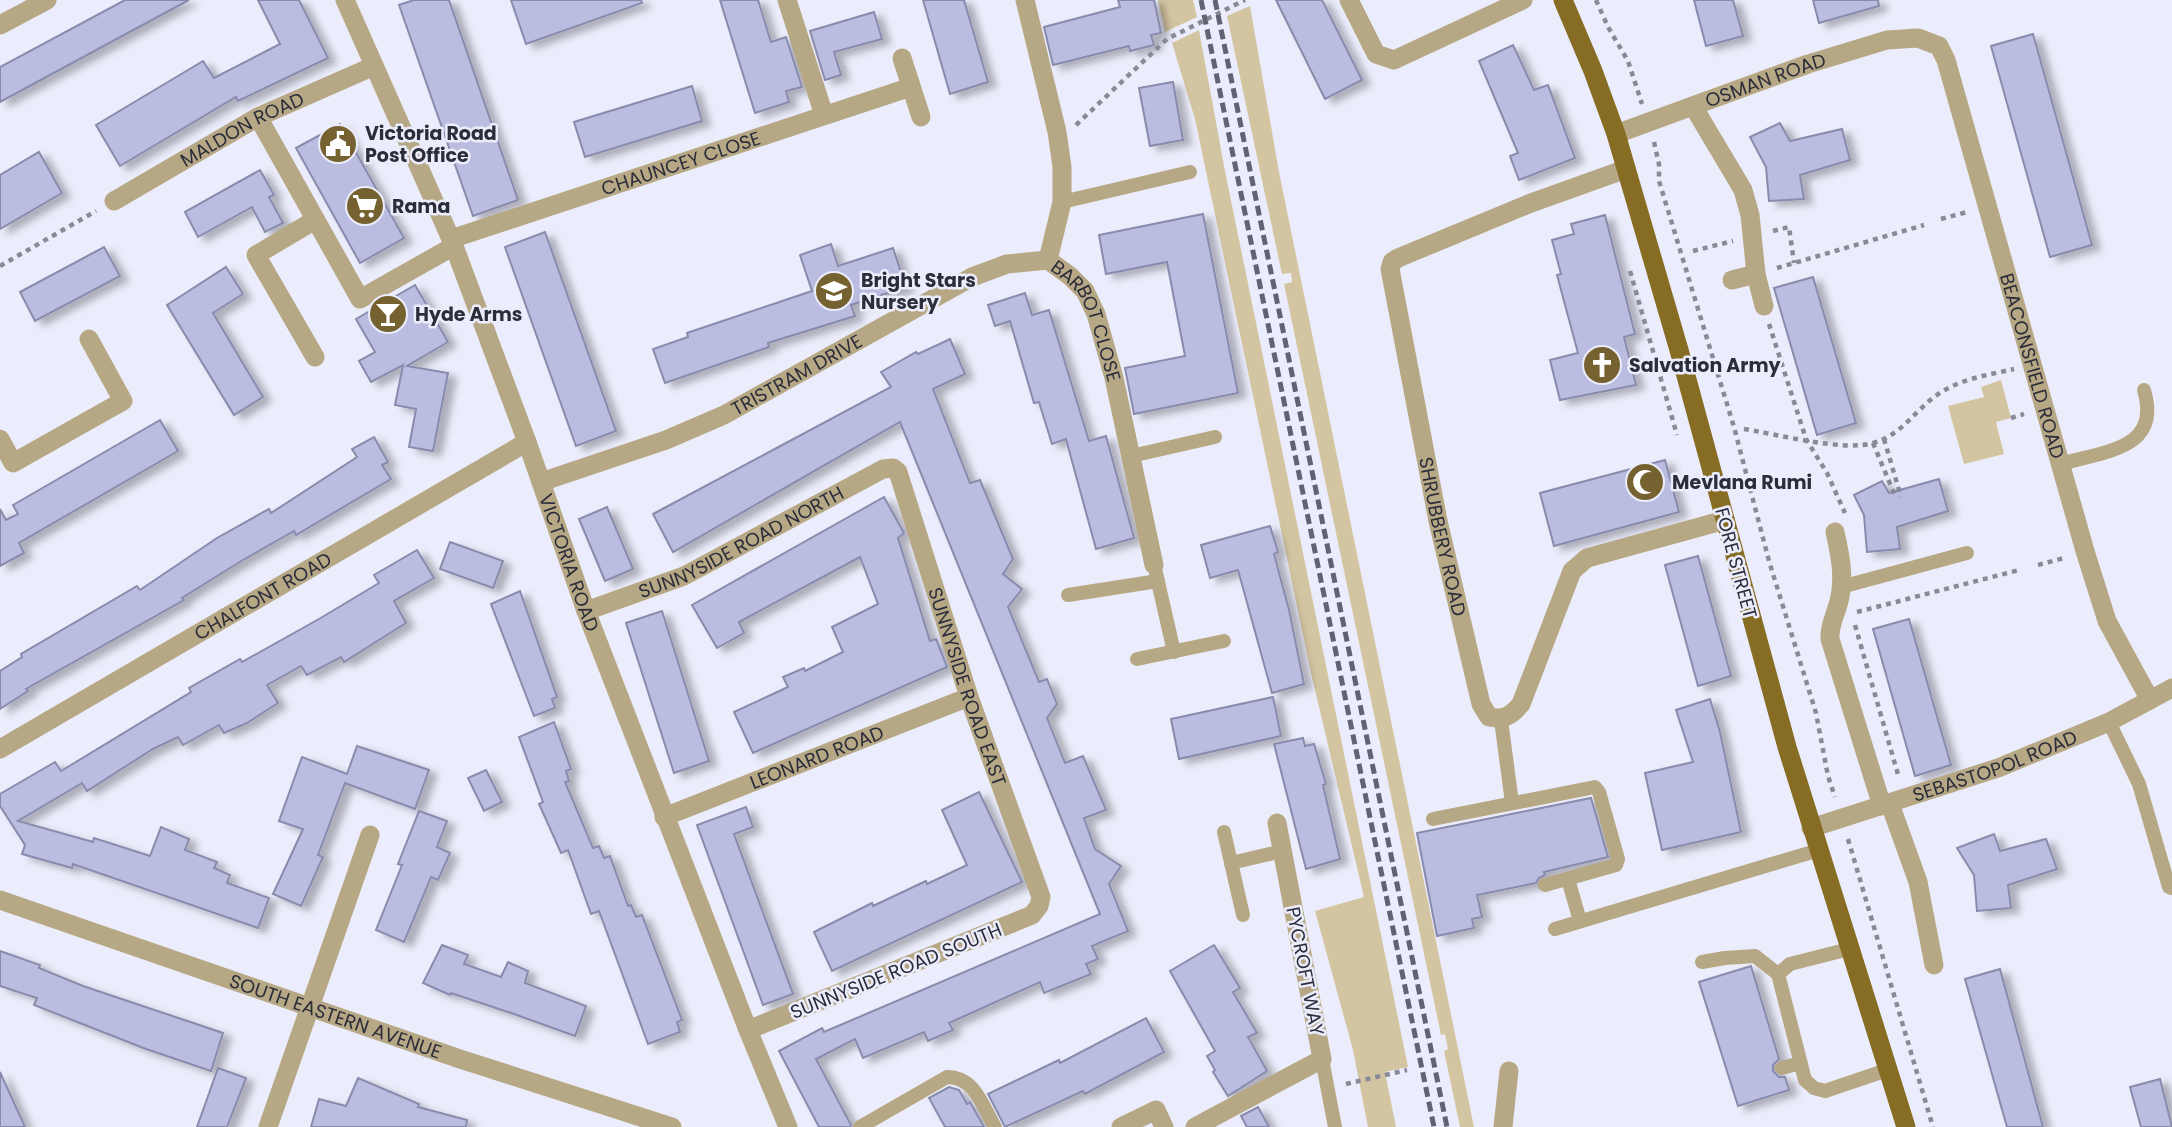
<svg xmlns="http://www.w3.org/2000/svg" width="2172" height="1127" font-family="Poppins,sans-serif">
<defs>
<filter id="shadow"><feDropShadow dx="8" dy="4.5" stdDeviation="3.5" flood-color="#0004"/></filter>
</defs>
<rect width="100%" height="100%" fill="#ecedfc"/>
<!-- green -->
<g fill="#d4c5a2">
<path d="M1158,0h35l4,17 -32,15z"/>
<path d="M1250,6l29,166 195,955h-14l-16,-76 4,-2 -3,-15 -4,1 -157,-751 8,-2 -1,-9 -9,1 -55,-258z"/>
<path d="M1199,30l26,141 183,896 -23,5 11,55h-28l-15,-77 -38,-139 49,-14 -53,-224 -116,-554 -23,-76z"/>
<path d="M2001,380l10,38 -15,4 8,32 -40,10 -16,-58 36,-9 -3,-10z"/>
</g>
<!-- building -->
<g fill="#babde0" stroke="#888bac" stroke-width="2" filter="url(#shadow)">
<path d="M125,0h64l-189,102v-35z"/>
<path d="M258,0h41l29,58 -90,43 -2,-4 -116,69 -24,-41 107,-64 11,17 66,-34z"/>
<path d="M414,0h35l69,200 -45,16 -74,-211z"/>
<path d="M511,0h130l1,3 -116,41z"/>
<path d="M720,0h38l13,42 15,-5 16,50 -16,4 3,11 -34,11z"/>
<path d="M923,0h41l24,82 -38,12z"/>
<path d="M1118,0h36l7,33 -10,2 3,10 -24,6 -1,-5 -76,19 -9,-38 76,-20z"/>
<path d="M1276,0h46l40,80 -37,19z"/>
<path d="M1694,0h39l10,36 -37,10z"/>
<path d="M1813,0h65l1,6 -60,17z"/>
<path d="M874,12l8,27 -48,13 7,23 -16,5 -15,-49z"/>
<path d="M2033,34l59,211 -42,12 -59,-211z"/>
<path d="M1513,45l21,45 14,-5 27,73 -56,22 -9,-24 8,-3 -39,-92z"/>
<path d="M1173,82l10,58 -33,6 -11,-58z"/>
<path d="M692,86l10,35 -117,36 -11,-35z"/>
<path d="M1780,123l10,18 52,-12 8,31 -50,15 4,24 -35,2 -3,-34 -16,-30z"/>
<path d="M340,124l64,114 -44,25 -64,-115z"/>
<path d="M39,152l23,41 -62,36v-54z"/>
<path d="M260,170l14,25 -5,2 14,26 -18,9 -13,-25 -54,30 -13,-25z"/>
<path d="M1203,214l35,179 -104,21 -9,-46 60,-12 -18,-94 -61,12 -7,-39z"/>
<path d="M1605,215l30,119 -11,3 12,48 -76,15 -10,-40 28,-7 -21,-78 4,-1 -9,-34 22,-6 -3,-10z"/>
<path d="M545,232l71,199 -40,15 -71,-199z"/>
<path d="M831,244l7,22 55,-18 13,39 -55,18 4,11 -87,27 1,4 -104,36 -12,-34 35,-12 -1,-4 125,-42 -12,-36z"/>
<path d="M104,247l16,29 -85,45 -15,-29z"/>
<path d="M226,267l17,27 -30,19 50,84 -29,18 -67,-110z"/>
<path d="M1813,277l43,146 -39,12 -43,-147z"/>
<path d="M415,285l33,57 -41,24 41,7 -15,78 -24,-4 7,-38 -21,-4 8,-40 -32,17 -12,-21 16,-9 -19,-33z"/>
<path d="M1025,293l7,22 17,-5 40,131 17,-5 28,102 -38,11 -30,-110 -14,5 -13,-42 -5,1 -24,-82 -15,5 -7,-21z"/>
<path d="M950,339l15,35 -32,15 37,94 10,-3 33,79 -10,15 19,15 -14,18 31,75 8,-3 10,25 -10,14 18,45 18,-7 23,54 -22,8 11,31 26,17 -12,18 19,47 -36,15 6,13 -12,5 5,10 -47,19 -4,-11 -91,41 4,7 -25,11 -4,-9 -61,26 -8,-19 -39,20 35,66 -1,2h-31l-40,-76 43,-23 2,4 276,-118 -200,-492 -227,130 -20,-38 238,-127 -10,-15 35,-20 2,2z"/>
<path d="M160,420l18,31 -159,92 5,10 -24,13v-57l6,11 12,-6 -5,-9z"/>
<path d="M374,437l14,25 -6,3 9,14 -95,56 -2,-4 -51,29 -61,38 2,2 -158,89 2,2 -28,18v-38l22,-14 -1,-3 116,-68 3,4 77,-52 52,-29 2,4 86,-56 -5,-8z"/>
<path d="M1665,460l14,52 -125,34 -14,-53z"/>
<path d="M1939,479l9,32 -51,16 3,22 -33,3 -3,-37 -10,-20 28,-14 7,12z"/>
<path d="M884,497l20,36 -6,5 32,103 6,-2 11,28 -194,86 -19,-41 54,-25 -5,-10 21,-9 1,3 38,-19 -11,-25 46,-23 -18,-47 -121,65 5,11 -27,15 -25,-43z"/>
<path d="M607,507l26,62 -28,12 -26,-62z"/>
<path d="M1270,526l8,26 -4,2 15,56 15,74 -32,9 -34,-123 -28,8 -9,-33z"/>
<path d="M450,542l53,19 -10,27 -53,-19z"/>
<path d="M417,550l17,28 -40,23 12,22 -62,39 -3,-5 -34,18 -6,-9 -34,19 11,18 -31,20 -23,10 -5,-8 -36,20 -5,-8 -25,12 -66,42 -5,-8 -64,38 75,21 1,-4 56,18 11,-29 28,12 -4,11 32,12 -3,6 16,7 -3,8 42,15 -11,30 -185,-64 -1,4 -50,-14 3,-9 -25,-39v-12l55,-32 6,9 130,-79 -2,-4 51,-29 2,3 77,-43 60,-36 -5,-8z"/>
<path d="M1698,556l33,120 -33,10 -33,-121z"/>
<path d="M520,591l37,106 -5,2 3,9 -21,8 -43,-112z"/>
<path d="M662,611l47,150 -35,12 -48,-150z"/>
<path d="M1909,619l42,146 -36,11 -42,-147z"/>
<path d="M1273,697l8,39 -102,23 -8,-40z"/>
<path d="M1710,699l10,33 21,100 -79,18 -17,-77 48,-11 -17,-52z"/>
<path d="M554,722l17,47 -5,2 3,10 -4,1 28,66 6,-2 5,12 6,-2 18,50 3,-1 5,12 6,-2 40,105 -5,2 3,10 -32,12 -49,-133 -8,3 -23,-64 -7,3 -22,-49 4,-2 -24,-65z"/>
<path d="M1303,738l2,8 9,-2 12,40 -3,1 17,74 -34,10 -32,-125z"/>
<path d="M357,746l72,24 -14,39 -70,-26 -27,72 5,2 -22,49 -28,-12 30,-65 -24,-8 23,-64 45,17z"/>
<path d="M486,770l16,32 -18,9 -16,-33z"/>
<path d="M979,792l43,90 -190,89 -18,-39 58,-29 1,3 53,-25 1,3 40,-19 -25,-55z"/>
<path d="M1591,798l17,59 -64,15 1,3 -6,3 -3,5 -59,12 5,22 -10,2 2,9 -37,8 -20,-103z"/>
<path d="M746,807l7,20 -19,7 59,160 -30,11 -66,-180z"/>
<path d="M419,811l28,10 -10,26 13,6 -12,27 -7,-3 -27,65 -28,-12 26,-65 -4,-1z"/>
<path d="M1994,834l6,17 46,-12 11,30 -49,16 3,23 -34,3 -3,-36 -17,-27z"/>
<path d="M442,945l26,10 -4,9 37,13 7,-15 20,9 -3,12 61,23 -11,30 -61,-22 -63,-21 -1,2 -27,-12z"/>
<path d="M1214,945l26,43 -7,4 24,41 -9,4 19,34 -39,25 -15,-24 2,-2 -8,-14 8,-5 -45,-80z"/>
<path d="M0,951l40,14 -1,3 44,18 140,47 -12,38 -65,-22 -112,-44 3,-7 -37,-12z"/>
<path d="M1751,966l28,93 -6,6v6l6,6h6l4,13 -51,16 -39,-124z"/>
<path d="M2000,969l43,158h-36l-42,-148z"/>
<path d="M1146,1018l18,34 -79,42 -2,-3 -78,36 -17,-33 71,-34 1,3z"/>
<path d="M218,1068l28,10 -19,49h-30z"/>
<path d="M0,1072l25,55h-25z"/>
<path d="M358,1078l61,26 -1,3 49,13 -1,7h-155l8,-28 27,7z"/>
<path d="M2160,1079l12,48h-31l-11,-40z"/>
<path d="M949,1087l10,3 8,14 3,-2 14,25h-39l-16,-29z"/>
<path d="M1258,1107l11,20h-22l-6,-11z"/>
</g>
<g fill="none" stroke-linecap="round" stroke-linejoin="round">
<!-- path -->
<g stroke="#898a98" stroke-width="4.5" stroke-dasharray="5 5" stroke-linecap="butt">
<path d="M1596,0l12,27 20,34 14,43"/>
<path d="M1076,125l91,-86 78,-39"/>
<path d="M1654,142l5,22v17l75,246 35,134 47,152 12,63 7,21"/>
<path d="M1941,219l26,-7"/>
<path d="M1773,231l16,-4 5,36"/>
<path d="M1693,251l40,-10"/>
<path d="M0,266l96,-55"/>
<path d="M1777,268l147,-43"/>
<path d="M1630,271l47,164"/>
<path d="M1769,324l37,115 21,34 18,40"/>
<path d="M2011,418l13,-4"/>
<path d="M1744,429c32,5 100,23 129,14 29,-8 41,-32 64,-48 22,-16 51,-20 77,-26"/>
<path d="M1884,439l17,58"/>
<path d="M1873,443l23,55"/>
<path d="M2038,565l26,-7"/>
<path d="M1857,612l162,-42"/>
<path d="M1855,625l44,153"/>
<path d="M1848,839l85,288"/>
<path d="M1346,1084l61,-14"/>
</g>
<!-- service -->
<g stroke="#b7a885" stroke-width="14">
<path d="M1062,202l128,-30"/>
<path d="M1131,456l84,-19"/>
<path d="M2061,464c43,-13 101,-14 83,-74"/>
<path d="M1156,573l18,79"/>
<path d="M1841,587l126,-34"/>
<path d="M1068,595l90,-14"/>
<path d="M1137,659l87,-18"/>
<path d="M1501,720l11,83"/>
<path d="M2109,722l30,62 30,103 3,1"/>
<path d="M1433,819l162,-32 4,5 19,67 -2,6 -71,20"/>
<path d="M1224,832l19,83"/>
<path d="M1231,863l51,-12"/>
<path d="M1568,879l12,42"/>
<path d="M1555,929l264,-79"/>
<path d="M1849,949l-59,15 -12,10 27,106 9,8 11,3 62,-21"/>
<path d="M1702,962l23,-4 30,-2 23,18"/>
<path d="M1322,1059l13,68"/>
<path d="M1782,1068l18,-5"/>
<path d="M860,1127l87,-50c28,0 35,28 48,50"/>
</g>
<!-- pedestrian -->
<path stroke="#b7a885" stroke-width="19" d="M787,0l37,115"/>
<!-- minor -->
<g stroke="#b7a885" stroke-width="19">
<path id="s1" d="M1025,0l32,132 5,35v35l-14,58 22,16 15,15 11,23 18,64 40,187"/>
<path d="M1349,0l27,54 18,6 129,-60"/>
<path d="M0,25l47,-25"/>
<path d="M902,58l19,59"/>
<path d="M1693,106l50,84 7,25 6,59 8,32"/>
<path d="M258,117l102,182 94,-53"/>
<path id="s2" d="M1616,134l192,-70 79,-24 31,-2 21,8 7,14 139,491 22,70 43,79"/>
<path id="s3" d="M1626,169l-95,34 -133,55 -6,4 -2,7 48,252 43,183 8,13c15,3 22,-1 32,-13l51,-133 15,-13 138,-38"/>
<path id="s4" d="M114,201l144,-84 116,-51"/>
<path id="s5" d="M451,239l460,-152"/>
<path d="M1732,280l24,-6"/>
<path d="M315,357l-59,-102 59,-35"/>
<path d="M0,439l13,24 110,-62 -34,-62"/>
<path id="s6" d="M541,482l125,-42 58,-25 248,-138 35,-13 41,-4"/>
<path d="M1835,532c5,22 10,46 4,69 -3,13 -10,24 -9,38l52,167"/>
<path id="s7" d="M586,611l98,-35 199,-107 10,-1 5,4 71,225 72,200 -2,9 -7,9 -284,115"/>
<path id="s8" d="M0,749l527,-307"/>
<path d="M1890,804l28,78 16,83"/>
<path id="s9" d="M664,817l305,-120"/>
<path id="s10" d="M1811,828l187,-60 111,-46 63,-34"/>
<path id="s11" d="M0,900l460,159 212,68"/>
<path d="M268,1127l102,-292"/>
<path d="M1121,1127l35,-17 8,17"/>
<path d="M1195,1127l127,-68 -45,-236"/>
<path d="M1503,1127l6,-56"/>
</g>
<!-- tertiary -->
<path stroke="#b7a885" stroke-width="19" id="s12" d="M345,0l109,246 73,196 59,169 162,419 40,97"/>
<!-- primary -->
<path stroke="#876c23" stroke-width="19" d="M1563,0l30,71 23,63 63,216 108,397 119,380"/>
<!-- rail -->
<g stroke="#626372" stroke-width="5" stroke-dasharray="10 5" stroke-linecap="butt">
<path d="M1201,0l233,1127"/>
<path d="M1215,0l232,1127"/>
</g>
</g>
<!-- icons -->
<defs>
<symbol id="civic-disc" viewBox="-11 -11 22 22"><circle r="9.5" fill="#756230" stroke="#ecedfc"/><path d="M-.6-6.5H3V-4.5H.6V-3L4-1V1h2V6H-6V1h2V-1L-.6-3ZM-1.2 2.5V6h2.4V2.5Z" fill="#fff"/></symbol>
<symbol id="supermarket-disc" viewBox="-11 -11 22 22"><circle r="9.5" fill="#756230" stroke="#ecedfc"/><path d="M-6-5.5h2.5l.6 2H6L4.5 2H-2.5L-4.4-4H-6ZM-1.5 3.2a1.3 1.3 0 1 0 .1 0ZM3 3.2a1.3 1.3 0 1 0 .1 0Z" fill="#fff"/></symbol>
<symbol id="school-disc" viewBox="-11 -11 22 22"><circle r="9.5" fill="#756230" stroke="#ecedfc"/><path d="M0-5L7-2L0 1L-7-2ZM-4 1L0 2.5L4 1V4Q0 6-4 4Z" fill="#fff"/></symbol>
<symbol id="bar-disc" viewBox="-11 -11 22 22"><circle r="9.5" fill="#756230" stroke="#ecedfc"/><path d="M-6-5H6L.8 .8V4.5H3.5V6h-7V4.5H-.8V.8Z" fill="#fff"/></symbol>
<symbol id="church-disc" viewBox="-11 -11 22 22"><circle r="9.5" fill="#756230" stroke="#ecedfc"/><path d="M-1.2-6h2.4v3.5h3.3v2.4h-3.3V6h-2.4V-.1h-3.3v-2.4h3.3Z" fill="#fff"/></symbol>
<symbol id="mosque-disc" viewBox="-11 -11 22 22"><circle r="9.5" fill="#756230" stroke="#ecedfc"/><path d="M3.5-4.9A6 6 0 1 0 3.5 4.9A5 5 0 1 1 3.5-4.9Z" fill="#fff"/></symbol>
</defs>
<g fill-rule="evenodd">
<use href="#civic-disc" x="316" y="122" width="44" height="44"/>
<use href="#supermarket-disc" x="343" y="184" width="44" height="44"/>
<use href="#school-disc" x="812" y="269" width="44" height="44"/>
<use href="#bar-disc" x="366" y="292" width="44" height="44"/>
<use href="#church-disc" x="1580" y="343" width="44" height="44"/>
<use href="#mosque-disc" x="1623" y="460" width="44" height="44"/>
</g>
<g text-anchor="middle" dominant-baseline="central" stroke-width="5" stroke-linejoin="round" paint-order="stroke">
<!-- street labels -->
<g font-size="19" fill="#2c2d3b" stroke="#ecedfc">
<text stroke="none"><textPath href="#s2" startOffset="159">OSMAN ROAD</textPath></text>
<text stroke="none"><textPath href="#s4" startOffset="147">MALDON ROAD</textPath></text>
<text stroke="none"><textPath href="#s5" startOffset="242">CHAUNCEY CLOSE</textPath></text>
<text stroke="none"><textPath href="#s1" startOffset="341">BARBOT CLOSE</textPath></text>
<text stroke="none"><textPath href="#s2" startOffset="674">BEACONSFIELD ROAD</textPath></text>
<text stroke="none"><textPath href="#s6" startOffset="278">TRISTRAM DRIVE</textPath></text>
<text stroke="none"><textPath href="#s3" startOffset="532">SHRUBBERY ROAD</textPath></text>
<text stroke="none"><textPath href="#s7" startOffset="170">SUNNYSIDE ROAD NORTH</textPath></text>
<text stroke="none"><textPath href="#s12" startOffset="606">VICTORIA ROAD</textPath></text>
<text transform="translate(1736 563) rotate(75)">FORE STREET</text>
<text stroke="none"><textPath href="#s8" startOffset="304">CHALFONT ROAD</textPath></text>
<text stroke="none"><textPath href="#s7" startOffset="572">SUNNYSIDE ROAD EAST</textPath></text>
<text stroke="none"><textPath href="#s9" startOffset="164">LEONARD ROAD</textPath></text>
<text stroke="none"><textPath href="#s10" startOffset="194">SEBASTOPOL ROAD</textPath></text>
<text transform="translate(896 971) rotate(-22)">SUNNYSIDE ROAD SOUTH</text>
<text transform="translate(1305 971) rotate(79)">PYCROFT WAY</text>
<text stroke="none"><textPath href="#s11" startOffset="355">SOUTH EASTERN AVENUE</textPath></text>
</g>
<!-- poi labels -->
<g font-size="19" font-weight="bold" fill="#2c2d3b" stroke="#ecedfc" text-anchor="start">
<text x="365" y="133">Victoria Road<tspan x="365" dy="22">Post Office</tspan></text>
<text x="392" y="206">Rama</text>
<text x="861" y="280">Bright Stars<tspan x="861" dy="22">Nursery</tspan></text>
<text x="415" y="314">Hyde Arms</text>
<text x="1629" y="365">Salvation Army</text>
<text x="1672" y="482">Mevlana Rumi</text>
</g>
</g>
</svg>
